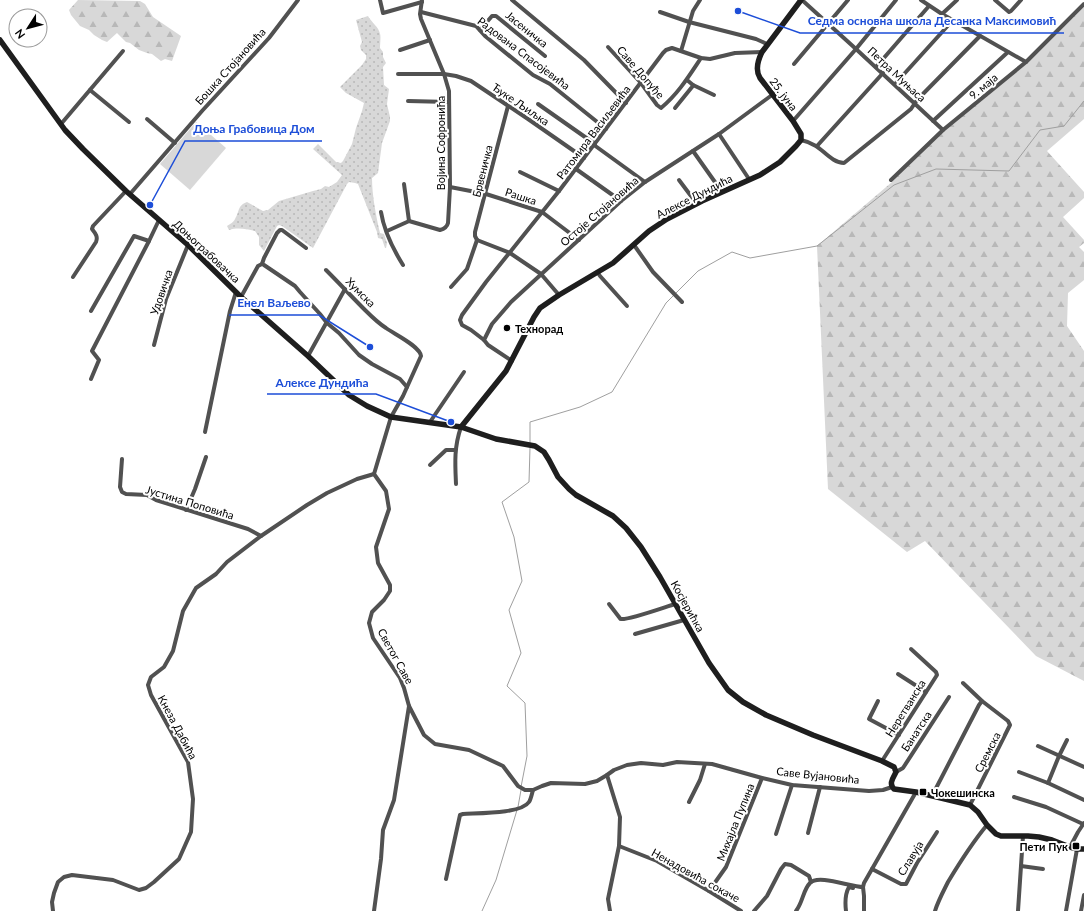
<svg xmlns="http://www.w3.org/2000/svg" width="1084" height="911" font-family="Lato,sans-serif">
<defs>
<pattern id="grass-dots" width="8" height="8" patternUnits="userSpaceOnUse"><rect width="8" height="8" fill="#d8d8d8"/><path d="M2 2h.1M6 6h.1" fill="none" stroke="#b8b8b8" stroke-width="1.8" stroke-linecap="round"/></pattern>
<pattern id="forest-firs" width="22" height="20" patternUnits="userSpaceOnUse"><rect width="22" height="20" fill="#d8d8d8"/><path d="M5 1l3.5 6h-7zM16 11l3.5 6h-7z" fill="#b8b8b8"/></pattern>
</defs>
<rect width="100%" height="100%" fill="#fff"/>
<!-- grass -->
<path fill="url(#grass-dots)" d="M368,16c3,6 11,11 12,18 1,2 0,10 0,14l3,4v5l3,6 -3,4 1,18 5,4 -2,15 3,13v4l-8,22 -4,30 -6,5c0,17 4,38 8,55l4,1 3,9 -1,5h-1l-3,-9 -4,-1 -1,-6 -19,-48 -3,-1 -6,-1 -2,2 -34,64 -31,-22 -3,-1 -2,1 -13,25 -5,-6v-8l-4,-6c-9,-2 -17,-4 -26,-1l-2,-4c3,-2 7,-4 8,-7 5,-8 2,-13 12,-17l16,9 5,-1 11,-9 34,-10 8,-2 4,-3 4,1 8,-5 5,-7 -29,-26 5,-5 18,18 5,1 2,-2 9,-17 4,-16 6,-17 2,-8 -18,-10 -6,-6 22,-22 4,-6v-4l-5,-5 -1,-4 2,-4 -6,-22z"/>
<!-- forest -->
<g fill="url(#forest-firs)">
<path d="M78,0l62,1 5,3 8,13 28,19 -9,25 -7,-2 -4,2 -9,-7 -5,-1 -8,-3 -9,-7 -4,-1 -9,-9 -10,9 -5,-2 -8,-5 -5,-5 -9,-4 -9,-11 -2,-5z"/>
<path d="M1084,4v115l-37,32 37,41v6l-21,19 21,23v3l-5,4 5,5v28l-16,13 -1,33 17,25v330l-48,-25 -111,-115 -18,11 -79,-63 -11,-243 75,-64 51,-52 82,-68z"/>
</g>
<!-- garden -->
<path fill="#d8d8d8" d="M196,122l30,26 -36,42 -30,-26z"/>
<g fill="none" stroke-linecap="round" stroke-linejoin="round">
<!-- stream -->
<g stroke="#9f9f9f" stroke-width="1">
<path d="M676,293l22,-22 34,-19 18,6 67,-12 77,-61 42,-16 73,2 31,-41 24,-4 20,-25"/>
<path d="M530,443v-21l50,-15 32,-15 54,-89 8,-8"/>
<path d="M521,787l6,-31 -2,-53 -18,-17 14,-33 -12,-43 13,-29 -8,-44 -12,-35 27,-20 1,-34"/>
<path d="M518,807l3,-17"/>
<path d="M482,911l14,-31 21,-70"/>
</g>
<!-- street -->
<g stroke="#515151" stroke-width="4">
<path d="M380,0l3,13 39,-11"/>
<path d="M512,0l72,60 42,43"/>
<path d="M802,0l54,49 87,81"/>
<path d="M921,0l21,14 84,48"/>
<path d="M995,0l14,12 2,-1 10,-11"/>
<path d="M421,12l55,14 9,10 48,39 17,9 56,45"/>
<path d="M660,12l29,10 67,17 11,5"/>
<path d="M942,14l15,-14"/>
<path d="M480,30l12,-14h4l49,40"/>
<path d="M608,47l33,36 16,22 4,3c17,-14 28,-32 40,-50"/>
<path d="M400,50l30,-10"/>
<path d="M681,51l12,-40 7,-11"/>
<path d="M794,64l54,-64"/>
<path d="M876,67l53,-61"/>
<path d="M398,74h46l12,2 15,5 57,38 56,39"/>
<path d="M895,84l58,-64"/>
<path d="M693,85l21,10"/>
<path d="M90,90l39,32"/>
<path d="M408,101l41,1"/>
<path d="M538,104l57,40"/>
<path d="M675,108l17,-21 1,-2 -6,-5"/>
<path d="M147,119l28,24"/>
<path d="M793,121l63,-72 40,-49"/>
<path d="M933,121l75,-69"/>
<path d="M61,124l62,-73"/>
<path d="M719,134l30,45"/>
<path d="M801,140c5,1 10,3 15,6 8,5 17,17 28,17l67,-54 6,-9 63,-64"/>
<path d="M594,145l51,37"/>
<path d="M817,146l66,-73"/>
<path d="M693,151l29,41"/>
<path d="M576,169l45,32"/>
<path d="M520,172l39,19"/>
<path d="M679,180l18,24"/>
<path d="M891,180l52,-50 83,-68 58,-58"/>
<path d="M404,184l5,37"/>
<path d="M450,187l36,7 56,18 37,28"/>
<path d="M130,194l72,-83 67,-73 29,-38"/>
<path d="M381,212c3,19 12,37 22,53"/>
<path d="M387,231l20,-9 2,-1 31,9c4,-1 7,-3 8,-7l2,-36 -1,-96 -5,-17 -23,-55 -1,-5 2,-14"/>
<path d="M477,240l-2,-4v-4l33,-126"/>
<path d="M477,240l33,13 31,21 18,21"/>
<path d="M634,245l19,27 29,30"/>
<path d="M262,264l2,-6 13,-25 3,-3h2l24,18"/>
<path d="M326,270c13,13 26,27 39,40 6,6 13,13 21,18 8,6 34,18 35,28l-18,40 -12,21 -17,57 12,17 3,18 -13,38 2,16 12,22v6l-6,9 -12,12 -3,11 4,15 27,40 4,10 5,18 15,29 11,9 34,6 34,16 15,20 7,4h8l9,-4 9,-3 34,1 12,-3 10,-6 7,-5 13,-5 14,-2 22,2 14,-3 35,2 50,14 30,7 77,6 14,-1 9,-3"/>
<path d="M598,273l2,3 27,30"/>
<path d="M73,277l23,-35c2,-5 0,-8 -4,-13l1,-3 33,-35"/>
<path d="M451,287l16,-18 10,-29"/>
<path d="M241,297l17,-31 4,-2 2,1 31,21 5,6 20,22 7,9 12,10 20,22 13,9 28,15 7,8"/>
<path d="M91,311l43,-75 15,5 10,-21"/>
<path d="M484,340l-13,-10 -9,-5 -2,-5 2,-5 24,-33 73,-91 104,-138 3,-3 6,-2 29,10 9,1 25,-6 27,-1"/>
<path d="M154,345l12,-46 22,-54"/>
<path d="M308,356l37,-67"/>
<path d="M512,361l-24,-16 -4,-5 8,-16 19,-22 110,-101 24,-19 74,-48 53,-39"/>
<path d="M91,379l8,-19 -7,-9 57,-110"/>
<path d="M430,422l34,-50"/>
<path d="M205,432l25,-121 6,-19"/>
<path d="M122,459l-2,28 2,5 4,2 21,1 9,5 92,29 13,7"/>
<path d="M430,465l16,-15h9"/>
<path d="M456,484c-1,-21 -2,-37 5,-57"/>
<path d="M186,510l9,-21 11,-32"/>
<path d="M609,604l10,13c1,1 1,2 2,2 8,1 44,-12 54,-15"/>
<path d="M635,634l49,-14"/>
<path d="M898,674l28,18"/>
<path d="M963,683l19,18 26,20 2,4 -40,80"/>
<path d="M878,701l-9,18 30,16"/>
<path d="M1038,746l46,21"/>
<path d="M882,761l55,-86 -1,-3 -25,-23"/>
<path d="M896,772l7,-4 46,-71"/>
<path d="M1019,772l29,11 36,17"/>
<path d="M607,775l13,42 -1,29 -11,53 2,12"/>
<path d="M1048,783l11,-27 8,-16"/>
<path d="M932,796l47,-91 3,-4"/>
<path d="M1014,797l32,10 37,17"/>
<path d="M689,802l11,-22 5,-16"/>
<path d="M808,833l12,-46"/>
<path d="M776,834l16,-49"/>
<path d="M619,846l38,15 52,30 32,20"/>
<path d="M1070,847l8,-15 6,-9"/>
<path d="M1021,866l22,3"/>
<path d="M872,869l29,15h5l11,-21 20,-31"/>
<path d="M446,879l14,-64 3,-1c15,-1 58,0 66,-12 2,-3 3,-9 4,-12"/>
<path d="M709,891l17,-24 36,-89"/>
<path d="M53,911l-1,-9 2,-9 4,-11 6,-5 8,-2 41,5 26,10 7,-2 8,-6 25,-23 12,-27 2,-33 -5,-37 -37,-67 -3,-10 3,-8 13,-10 9,-16 10,-40 13,-23 20,-14 11,-12 34,-26 46,-31 20,-12 30,-14 17,-5"/>
<path d="M374,911l7,-52 2,-29 11,-30 15,-94"/>
<path d="M754,911l13,-15 14,-27 4,-5 6,1 18,11 2,6"/>
<path d="M796,911c7,-9 7,-21 14,-28 8,-9 41,4 53,4"/>
<path d="M846,911c-1,-8 -1,-17 3,-24l4,1"/>
<path d="M864,911v-15l-1,-9 1,-4 52,-91"/>
<path d="M935,911c3,-10 8,-19 13,-29 12,-20 24,-39 39,-57"/>
<path d="M1018,911l5,-75"/>
<path d="M1066,911l11,-62"/>
<path d="M1081,911l3,-16"/>
</g>
<!-- secondary -->
<g stroke="#1e1e1e" stroke-width="5.5">
<path d="M0,40l65,90 18,19 43,42 62,54 53,52 67,59 41,39 18,11 24,11 70,10 35,12 39,7 9,6 5,8 9,17 11,12 7,6 37,21 13,12 15,19 19,30 49,86 19,27 15,12 23,13 47,20 69,26 12,6 2,5c-2,5 -8,11 -2,17l22,3 54,13 8,7 9,13 9,9 5,2h27l11,1 13,3 18,7 7,2h7"/>
<path d="M461,427l45,-56 28,-54 6,-9 19,-13 54,-32 36,-32 18,-12 35,-18 58,-26 20,-13 16,-16 5,-6v-6l-8,-13 -33,-43c-5,-8 -2,-18 2,-26l39,-52"/>
</g>
</g>
<!-- markers -->
<g fill="#000" stroke="#fff" stroke-width="1.5">
<circle cx="507" cy="328" r="4"/>
<rect x="919" y="788" width="8" height="8" rx="2"/>
<rect x="1072" y="842" width="8" height="8" rx="2"/>
</g>
<g text-anchor="middle" dominant-baseline="central" stroke-width="4" stroke-linejoin="round" paint-order="stroke">
<!-- street labels -->
<g font-size="11" fill="#000" stroke="#fff">
<text transform="translate(527 29) rotate(39)">Јасеничка</text>
<text transform="translate(524 53) rotate(37)">Радована Спасојевића</text>
<text transform="translate(230 66) rotate(-48)">Бошка Стојановића</text>
<text transform="translate(641 72) rotate(49)">Саве Допуђе</text>
<text transform="translate(897 74) rotate(43)">Петра Муњаса</text>
<text transform="translate(983 86) rotate(-40)">9. маја</text>
<text transform="translate(784 94) rotate(53)">25. јуна</text>
<text transform="translate(521 104) rotate(34)">Ђуке Љиљка</text>
<text transform="translate(593 132) rotate(-53)">Ратомира Васиљевића</text>
<text transform="translate(440 143) rotate(-90)">Војина Софронића</text>
<text transform="translate(482 171) rotate(-76)">Брвеничка</text>
<text transform="translate(521 196) rotate(18)">Рашка</text>
<text transform="translate(694 196) rotate(-27)">Алексе Дундића</text>
<text transform="translate(599 211) rotate(-41)">Остоје Стојановића</text>
<text transform="translate(207 251) rotate(43)">Доњограбовачка</text>
<text transform="translate(161 292) rotate(-71)">Удовичка</text>
<text transform="translate(361 292) rotate(45)">Хумска</text>
<text transform="translate(190 502) rotate(17)">Јустина Поповића</text>
<text transform="translate(688 606) rotate(61)">Косјерићка</text>
<text transform="translate(396 656) rotate(61)">Светог Саве</text>
<text transform="translate(905 708) rotate(-58)">Неретванска</text>
<text transform="translate(178 727) rotate(62)">Кнеза Дабића</text>
<text transform="translate(916 731) rotate(-57)">Банатска</text>
<text transform="translate(987 752) rotate(-63)">Сремска</text>
<text transform="translate(818 775) rotate(6)">Саве Вујановића</text>
<text transform="translate(735 822) rotate(-68)">Михајла Пупина</text>
<text transform="translate(910 858) rotate(-58)">Славуја</text>
<text transform="translate(696 875) rotate(29)">Ненадовића сокаче</text>
</g>
<!-- poi labels -->
<g font-size="11" font-weight="bold" fill="#000" stroke="#fff" text-anchor="start">
<text x="515" y="328">Технорад</text>
<text x="931" y="792">Чокешинска</text>
<text x="1068" y="846" text-anchor="end">Пети Пук</text>
</g>
</g>
<!-- callouts -->
<path fill="none" stroke="#1d4ed8" stroke-width="1.5" d="M738 11L800 33H1064M150 205L185 141H322M370 347L319 315H229M451 422L376 394H267"/>
<g fill="#1d4ed8" stroke="#fff" stroke-width="1.5">
<circle cx="738" cy="11" r="4"/>
<circle cx="150" cy="205" r="4"/>
<circle cx="370" cy="347" r="4"/>
<circle cx="451" cy="422" r="4"/>
</g>
<g font-size="12" text-anchor="middle" font-weight="bold" fill="#1d4ed8" stroke="#fff" stroke-width="4" stroke-linejoin="round" paint-order="stroke">
<text x="932" y="25">Седма основна школа Десанка Максимовић</text>
<text x="254" y="133">Доња Грабовица Дом</text>
<text x="274" y="307">Енел Ваљево</text>
<text x="322" y="387">Алексе Дундића</text>
</g>
<!-- north arrow -->
<g transform="translate(28 28) rotate(234)"><circle r="19" fill="#ffffff" stroke="#999999"/>
<path d="M0-3L7 15L0 10L-7 15Z" fill="#000000"/>
<text y="-6" font-size="11" font-weight="bold" text-anchor="middle" fill="#000000">N</text>
</g>
</svg>
